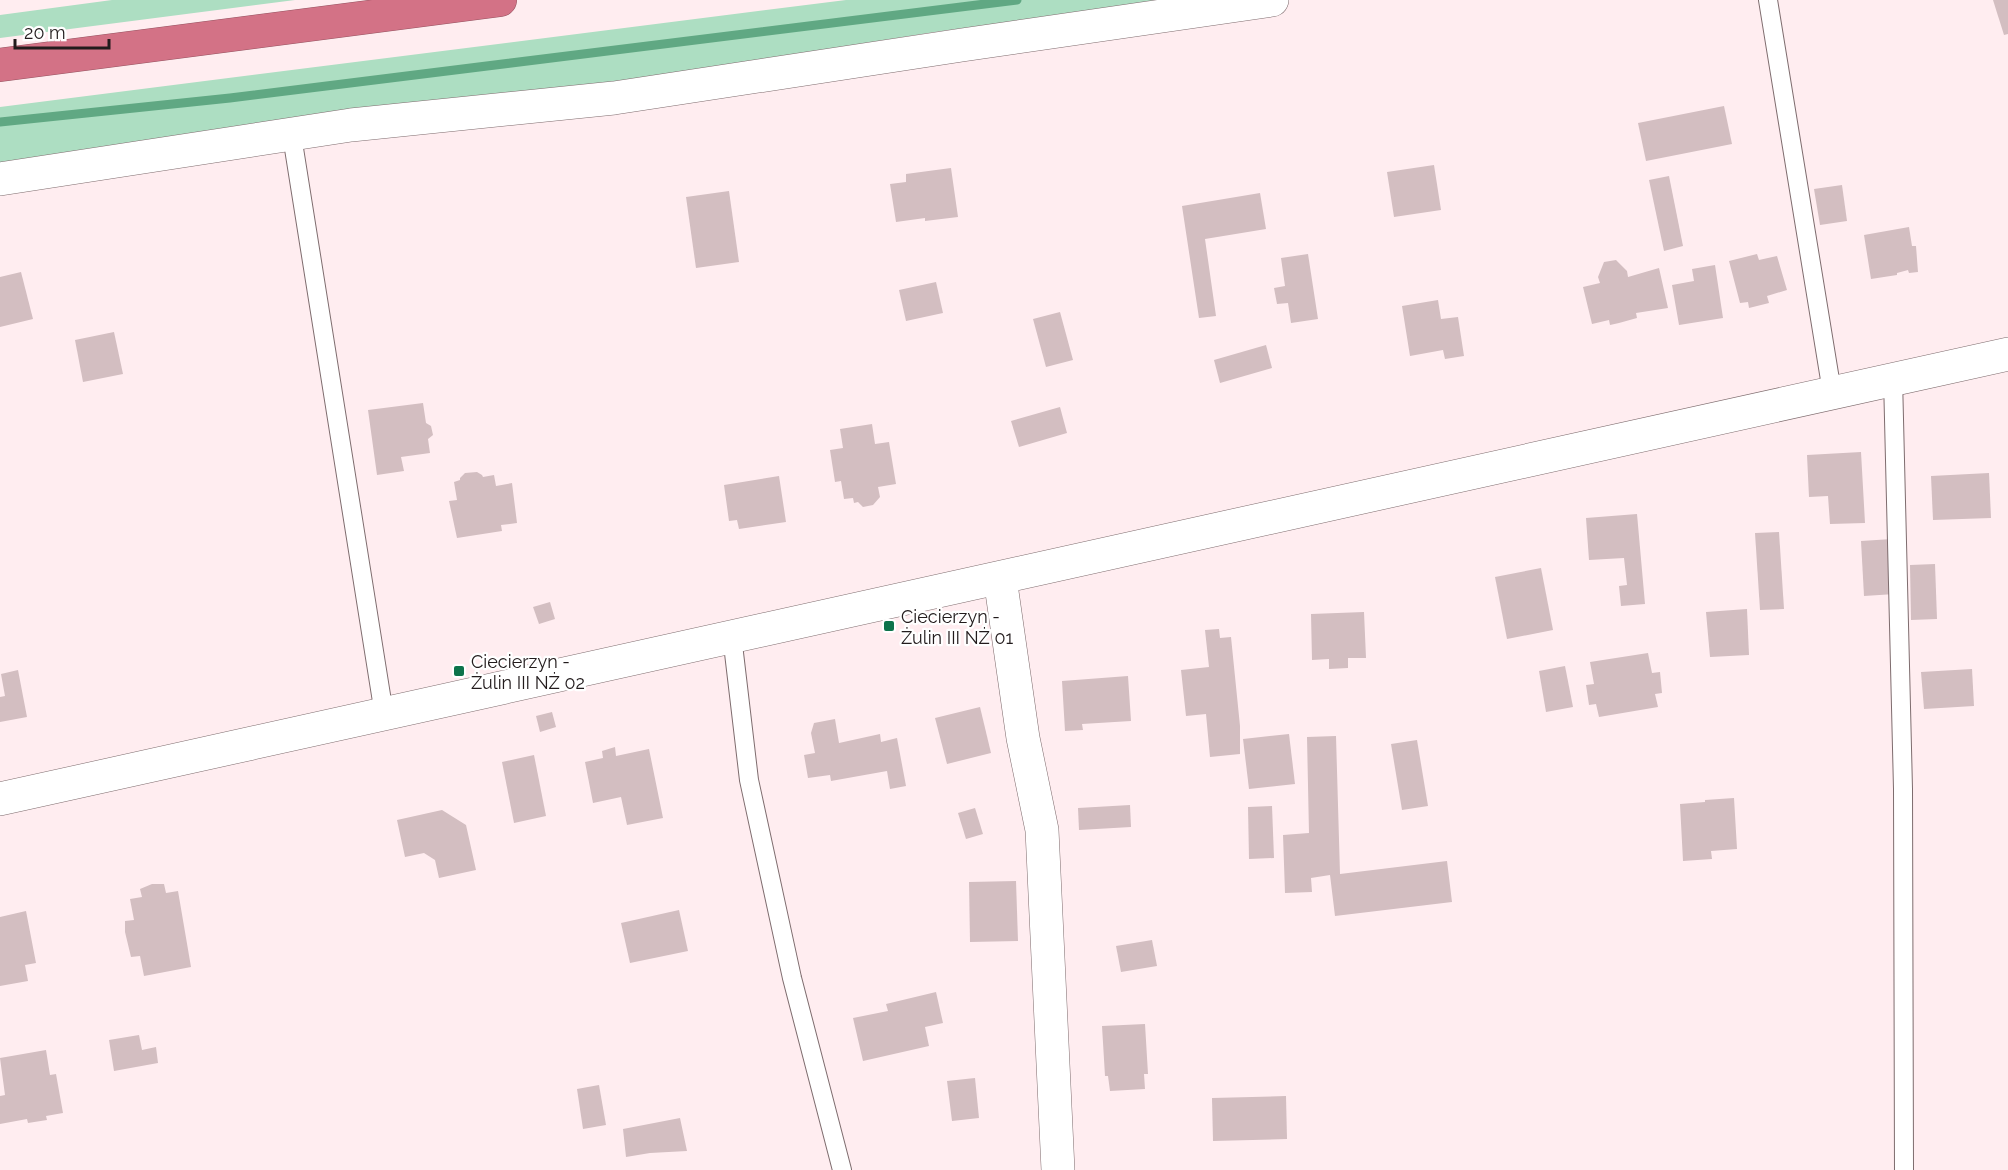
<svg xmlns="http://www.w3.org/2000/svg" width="2008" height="1170" font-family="Raleway,sans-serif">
<rect width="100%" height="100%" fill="#ffedf0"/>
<!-- green -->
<g fill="#addec2">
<path d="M112,0h183l-295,38v-23z"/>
<path d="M846,0h327l-238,32 -409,65 -526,69v-59z"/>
</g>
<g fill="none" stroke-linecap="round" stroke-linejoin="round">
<!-- stream -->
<path stroke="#60a883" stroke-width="9" d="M0,122l230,-24 787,-98"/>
</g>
<!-- building -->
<g fill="#d3bec1">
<path d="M1993,0h15v34l-4,1z"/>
<path d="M1724,106l8,38 -86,17 -8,-38z"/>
<path d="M1434,165l7,45 -47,7 -7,-45z"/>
<path d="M951,168l7,49 -33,4v-3l-29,4 -6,-38 16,-2v-8z"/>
<path d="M1669,176l14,70 -19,5 -15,-71z"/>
<path d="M1842,185l5,36 -27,4 -6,-36z"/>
<path d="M729,191l10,71 -43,6 -10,-71z"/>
<path d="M1260,193l6,36 -61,10 11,77 -17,2 -17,-112z"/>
<path d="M1909,227l3,19h4l2,26 -9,1 -1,-3 -11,3v2l-26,4 -7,-44z"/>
<path d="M1308,254l10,65 -27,4 -3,-20 -11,1 -3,-16 11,-2 -4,-28z"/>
<path d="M1757,254l2,6 18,-4 10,34 -20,6 2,7 -20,5 -1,-6 -8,1 -11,-42z"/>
<path d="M1616,260l11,11 1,6 31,-9 9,40 -32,5 1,5 -18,5 -9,2 -1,-5 -17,4 -9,-37 17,-4 -2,-6 6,-15z"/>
<path d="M1715,265l8,53 -44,7 -7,-40 22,-4 -2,-12z"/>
<path d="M21,272l12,47 -33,8v-50z"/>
<path d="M936,282l7,31 -37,8 -7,-31z"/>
<path d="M1438,300l3,19 17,-2 6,39 -19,3 -2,-9 -33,6 -8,-50z"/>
<path d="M1060,312l13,48 -27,7 -13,-48z"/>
<path d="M114,332l9,42 -40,8 -8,-42z"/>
<path d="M1266,345l6,23 -52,15 -6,-23z"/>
<path d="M423,403l3,20 5,3 2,9 -5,4 2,14 -29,4 3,14 -27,4 -9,-65z"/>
<path d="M1060,407l7,26 -48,14 -8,-26z"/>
<path d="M872,424l3,20 14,-2 7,42 -18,3 2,10 -7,8 -10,2 -5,-5 -4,1 -1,-5 -9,1 -3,-18 -6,1 -5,-32 13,-2 -3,-19z"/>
<path d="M1861,452l4,71 -35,1 -2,-28 -19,1 -2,-42z"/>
<path d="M477,472l5,3 1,2 11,-2 2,11 16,-3 5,40 -16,2 1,6 -45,7 -8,-37 8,-1 -3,-18 6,-2v-2l5,-5z"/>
<path d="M1989,473l2,45 -58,2 -2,-44z"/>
<path d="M779,476l7,46 -47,7 -2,-9 -8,1 -5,-36z"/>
<path d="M1637,514l8,90 -24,2 -2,-20 8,-1 -3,-27 -35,2 -3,-42z"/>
<path d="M1779,532l5,77 -24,1 -5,-77z"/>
<path d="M1892,539l3,55 -31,2 -3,-55z"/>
<path d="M1935,564l2,55 -26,1 -1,-55z"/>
<path d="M1541,568l12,62 -46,9 -12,-62z"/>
<path d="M550,602l5,17 -16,5 -6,-17z"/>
<path d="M1747,609l2,46 -39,2 -4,-45z"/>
<path d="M1364,612l2,46h-18v10l-19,1v-10l-17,1 -1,-46z"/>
<path d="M1219,629l1,9 11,-1 9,89v28l-30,3 -4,-43 -20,2 -5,-46 28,-3 -4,-37z"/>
<path d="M1648,653l4,20 8,-1 2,21 -7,1 3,13 -59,10 -3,-13 -7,1 -3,-20 8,-1 -4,-22z"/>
<path d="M1565,666l8,41 -27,5 -7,-41z"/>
<path d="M1972,669l2,37 -50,3 -3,-37z"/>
<path d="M18,670l9,47 -27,5v-25l5,-1 -4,-22z"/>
<path d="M1128,676l3,45 -49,3 1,6 -18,1 -3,-50z"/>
<path d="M980,707l11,46 -44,11 -12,-46z"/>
<path d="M552,712l4,15 -16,5 -4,-16z"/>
<path d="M835,719l4,24 41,-9 1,8 16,-4 9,48 -16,3 -3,-18 -56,10 -1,-6 -22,3 -4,-23 11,-2 -4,-20 3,-10z"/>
<path d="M1289,734l6,50 -46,5 -6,-50z"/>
<path d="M1336,736l4,138 107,-13 5,41 -117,14 -5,-41 -19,3 1,14 -27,1 -2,-58 26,-2 -2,-96z"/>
<path d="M1417,740l11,66 -26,4 -11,-66z"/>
<path d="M615,747l1,9 33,-7 14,69 -36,7 -6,-28 -28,6 -8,-41 18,-4 -1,-7z"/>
<path d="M534,755l12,61 -32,7 -12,-61z"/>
<path d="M1734,798l3,51 -26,2 1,8 -29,2 -3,-57 25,-2v-2z"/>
<path d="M1130,805l1,22 -52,3 -1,-22z"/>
<path d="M1272,806l2,52 -25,1 -1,-52z"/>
<path d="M975,808l8,26 -17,5 -8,-26z"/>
<path d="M442,810l24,15 10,45 -37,8 -4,-18 -11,-7 -19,4 -8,-37z"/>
<path d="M1016,881l2,60 -48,1 -1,-60z"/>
<path d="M152,884h12l2,9 12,-2 13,76 -47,9 -4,-20 -9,1 -6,-25v-11l9,-1 -4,-21 12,-2 -2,-8z"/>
<path d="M679,910l9,41 -58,12 -9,-40z"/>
<path d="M26,911l10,52 -11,2 3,16 -28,5v-69z"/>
<path d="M1152,940l5,26 -36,6 -5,-26z"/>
<path d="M936,992l7,31 -18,4 4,19 -66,15 -10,-43 35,-7 -2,-7z"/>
<path d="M1145,1024l3,50h-4l1,15 -35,2 -2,-15h-3l-3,-50z"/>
<path d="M139,1035l3,15 14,-3 2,16 -44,8 -5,-31z"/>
<path d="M46,1050l4,25 6,-1 7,39 -17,3 1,4 -19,3 -1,-4 -27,5v-28l5,-1 -5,-37z"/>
<path d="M975,1078l4,40 -27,3 -5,-40z"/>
<path d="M599,1085l7,40 -23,4 -6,-40z"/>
<path d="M1286,1096l1,43 -74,2 -1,-43z"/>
<path d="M680,1118l7,33 -37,2 -24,4 -3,-28z"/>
</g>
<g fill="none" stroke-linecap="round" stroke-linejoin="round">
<defs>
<g id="service">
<path d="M1768,0l64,392"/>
<path d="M292,136l92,578"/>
<path d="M1893,378l10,411 1,381"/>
<path d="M732,636l17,144 43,198 50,192"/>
</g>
<g id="minor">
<path d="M0,179l351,-54 263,-27 348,-53 310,-45"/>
<path d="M1000,578l23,160 19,92 16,340"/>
</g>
<path id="tertiary" d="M0,799l2008,-445"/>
<path id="motorway" d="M0,65l500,-65"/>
</defs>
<!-- service casing -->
<use href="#service" stroke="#7e6c6e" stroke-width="20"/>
<!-- minor casing -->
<use href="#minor" stroke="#7e6c6e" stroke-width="34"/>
<!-- tertiary casing -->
<use href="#tertiary" stroke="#7e6c6e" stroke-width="34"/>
<!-- motorway casing -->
<use href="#motorway" stroke="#955461" stroke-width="34"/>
<!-- service -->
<use href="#service" stroke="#fff" stroke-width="18"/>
<!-- minor -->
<use href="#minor" stroke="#fff" stroke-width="33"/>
<!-- tertiary -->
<use href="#tertiary" stroke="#fff" stroke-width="33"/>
<!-- motorway -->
<use href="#motorway" stroke="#d37286" stroke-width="33"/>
</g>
<!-- markers -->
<g fill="#0d734b" stroke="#fff" stroke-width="2">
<rect x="883" y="620" width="12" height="12" rx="3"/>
<rect x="453" y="665" width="12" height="12" rx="3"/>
</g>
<g text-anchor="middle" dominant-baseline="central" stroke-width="4.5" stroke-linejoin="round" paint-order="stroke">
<!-- poi labels -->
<g font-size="18" fill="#221b1c" stroke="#fff" text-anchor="start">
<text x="901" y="616">Ciecierzyn -<tspan x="901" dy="21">Żulin III NŻ 01</tspan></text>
<text x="471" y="661">Ciecierzyn -<tspan x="471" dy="21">Żulin III NŻ 02</tspan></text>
</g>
</g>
<!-- scale -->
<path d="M15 39v9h94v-9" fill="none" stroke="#221b1c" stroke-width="3"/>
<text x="24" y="39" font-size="18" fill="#221b1c" stroke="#ffffff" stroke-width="4.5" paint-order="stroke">20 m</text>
</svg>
